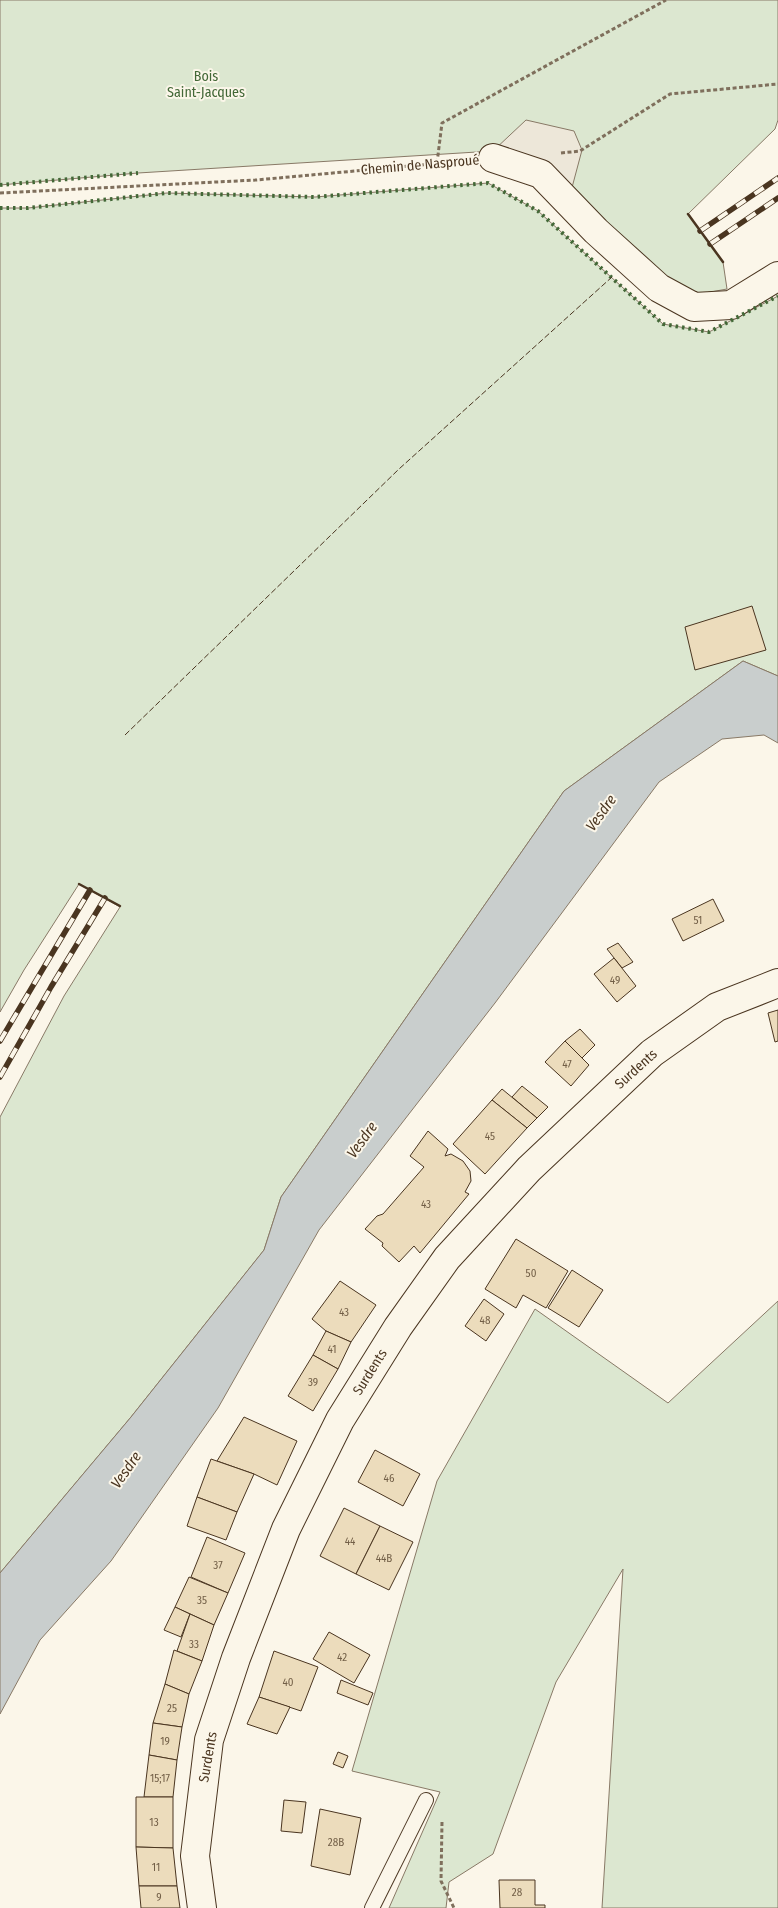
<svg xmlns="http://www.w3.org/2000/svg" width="778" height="1908" font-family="'Fira Sans Condensed',sans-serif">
<rect width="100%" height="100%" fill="#fbf6e9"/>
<!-- green -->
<g fill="#dce7d0" stroke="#887966">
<path d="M0,0h778v120l-3,9 -87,85 35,48 4,27 -33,6 -28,-10 -173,-134 -355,22 -138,12z"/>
<path d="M488,183l50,28 125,113 46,8 69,-36v380l-35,-15 -179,130 -283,406 -17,53 -133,167 -131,156v-456l64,-121 56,-89 -41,-23 -55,86 -24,42v-804h28l139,-15 148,4z"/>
<path d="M778,1301v607h-176l21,-339 -67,113 -63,172 -44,28 -3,26h-57l51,-116 -88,-21 85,-290 98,-172 133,94z"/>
</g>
<!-- parking -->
<path fill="#ede7d9" stroke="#887966" d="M526,120l48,11 8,19 -12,45 -77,-44z"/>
<!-- water -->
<path fill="#c9cecd" stroke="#887966" d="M743,661l35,15v67l-14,-8 -42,4 -63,43 -164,221 -176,227 -101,178 -107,153 -71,79 -40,74v-141l131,-156 133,-167 17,-53 283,-406z"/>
<!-- building -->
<g fill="#ecdcbc" stroke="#4a3520">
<path d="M752,606l14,44 -71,20 -10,-43z"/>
<path d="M713,899l11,22 -41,20 -11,-22z"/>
<path d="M618,943l15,19 -11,6 -15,-19z"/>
<path d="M614,958l22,28 -19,16 -23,-28z"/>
<path d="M778,1010v31l-3,1 -7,-29z"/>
<path d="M580,1029l15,16 -13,13 -17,-17z"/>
<path d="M565,1041l24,24 -18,21 -26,-24z"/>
<path d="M522,1086l26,21 -11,11 -25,-21z"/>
<path d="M502,1089l35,29 -10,10 -35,-28z"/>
<path d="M492,1100l35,28 -42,46 -32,-30z"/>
<path d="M428,1131l20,18 -3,7 6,-2 12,7 7,10 1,10 -6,11 4,2 -49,59 -6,-7 -15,16 -17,-16 1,-3 -18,-14 12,-13 6,-2 41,-47 -14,-11z"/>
<path d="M516,1239l52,32 -22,37 -23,-13 -7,13 -31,-19z"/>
<path d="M572,1270l31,20 -24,37 -31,-19z"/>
<path d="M340,1281l36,24 -25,37 -25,-11 -14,-12z"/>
<path d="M484,1299l20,15 -18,27 -21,-15z"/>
<path d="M326,1331l25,11 -13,27 -25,-14z"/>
<path d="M313,1355l25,14 -25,42 -25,-15z"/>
<path d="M244,1417l53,24 -20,44 -23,-11 -37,-13z"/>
<path d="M375,1450l45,24 -17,32 -45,-24z"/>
<path d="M211,1459l43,15 -17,38 -40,-15z"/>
<path d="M197,1497l40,15 -11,28 -39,-14z"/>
<path d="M344,1508l36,18 -24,48 -36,-18z"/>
<path d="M380,1526l33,16 -24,48 -33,-16z"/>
<path d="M207,1537l38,16 -17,40 -37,-16z"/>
<path d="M189,1577l39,16 -14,32 -39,-18z"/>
<path d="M175,1607l15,7 -9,23 -17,-7z"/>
<path d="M190,1614l24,11 -12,36 -25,-10z"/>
<path d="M329,1632l41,23 -16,28 -41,-24z"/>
<path d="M174,1650l28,11 -13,33 -24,-10z"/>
<path d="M274,1651l44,16 -17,44 -42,-14z"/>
<path d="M341,1680l32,13 -5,12 -31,-12z"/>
<path d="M165,1684l24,10 -7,33 -29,-4z"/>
<path d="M259,1697l31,10 -13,27 -30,-10z"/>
<path d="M153,1723l29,4 -5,33 -28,-5z"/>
<path d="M338,1752l10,4 -5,12 -10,-4z"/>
<path d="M149,1755l28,5 -4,37h-29z"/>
<path d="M136,1797h37v51l-37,-1z"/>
<path d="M284,1800l22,2 -4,31 -21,-2z"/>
<path d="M320,1809l41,9 -11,57 -39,-9z"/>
<path d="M136,1847l37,1 4,38h-38z"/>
<path d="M499,1880h36v25h10v3h-45z"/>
<path d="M139,1886h38l3,22h-39z"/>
</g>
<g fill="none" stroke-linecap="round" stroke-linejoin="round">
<defs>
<path id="service" d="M372,1908l54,-108"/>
<path id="minor" d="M493,158l48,16 55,57 63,57 35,19 37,-2 47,-29"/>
<path id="primary" d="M202,1908l-7,-52 14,-116 27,-82 50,-129 54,-109 58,-93 49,-69 82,-89 123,-116 65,-46 61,-24"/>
</defs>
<!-- service casing -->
<use href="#service" stroke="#4a3520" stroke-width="16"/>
<!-- minor casing -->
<use href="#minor" stroke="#4a3520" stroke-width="30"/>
<!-- primary casing -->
<use href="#primary" stroke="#4a3520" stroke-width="30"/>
<!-- path -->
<g stroke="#7f6f5c" stroke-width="3" stroke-dasharray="4 2.5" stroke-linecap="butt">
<path d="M561,153l19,-2 90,-57 108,-10"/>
<path d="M437,163l5,-40 224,-123"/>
<path d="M0,193l256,-13 209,-19"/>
<path d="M442,1822l-1,59 13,27"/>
</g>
<!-- service -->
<use href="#service" stroke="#fbf6e9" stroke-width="14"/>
<!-- minor -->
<use href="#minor" stroke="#fbf6e9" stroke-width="28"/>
<!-- primary -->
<use href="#primary" stroke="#fbf6e9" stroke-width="28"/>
<defs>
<g id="rail">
<path d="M700,231l78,-53"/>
<path d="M710,244l68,-46"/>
<path d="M0,1041l90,-151"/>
<path d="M0,1077l51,-90 54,-89"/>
</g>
</defs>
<!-- rail casing -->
<use href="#rail" stroke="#4a3520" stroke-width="5.5"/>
<!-- rail -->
<use href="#rail" stroke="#fbf6e9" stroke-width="4" stroke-dasharray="11" stroke-linecap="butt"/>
<!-- hedge -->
<g stroke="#436837" stroke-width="4" stroke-dasharray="2.5 4" stroke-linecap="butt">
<path d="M0,185l138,-12"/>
<path d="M0,208h28l139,-15 148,4 173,-14 50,28 125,113 46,8 69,-36"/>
</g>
<!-- fence -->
<path stroke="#4a3520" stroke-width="1" stroke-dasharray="6 2.5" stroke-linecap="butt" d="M125,735l274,-266 213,-192"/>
<!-- wall -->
<g stroke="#4a3520" stroke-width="2.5">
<path d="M688,214l35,48"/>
<path d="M79,884l41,22"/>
</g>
</g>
<g text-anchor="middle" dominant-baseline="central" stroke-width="4" stroke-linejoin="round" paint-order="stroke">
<!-- number labels -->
<g font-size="11" fill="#725f47">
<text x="698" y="920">51</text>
<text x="615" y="980">49</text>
<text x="567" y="1064">47</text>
<text x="490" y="1136">45</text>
<text x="426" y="1204">43</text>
<text x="531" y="1273">50</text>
<text x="344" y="1312">43</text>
<text x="485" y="1320">48</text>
<text x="332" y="1349">41</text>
<text x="313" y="1382">39</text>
<text x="389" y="1478">46</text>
<text x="350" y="1541">44</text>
<text x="384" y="1558">44B</text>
<text x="218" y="1565">37</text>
<text x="202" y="1600">35</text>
<text x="194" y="1644">33</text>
<text x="342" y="1657">42</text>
<text x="288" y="1682">40</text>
<text x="172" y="1708">25</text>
<text x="165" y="1741">19</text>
<text x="160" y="1778">15;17</text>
<text x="154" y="1822">13</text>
<text x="336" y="1842">28B</text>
<text x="156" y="1867">11</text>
<text x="517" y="1892">28</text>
<text x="159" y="1897">9</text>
</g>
<!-- park labels -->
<g font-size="14" fill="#436837" stroke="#fbf6e9">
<text x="206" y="76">Bois<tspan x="206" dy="16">Saint-Jacques</tspan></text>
</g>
<!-- street labels -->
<g font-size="14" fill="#4a3520" stroke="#fbf6e9">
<text transform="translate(420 165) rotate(-5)">Chemin de Nasproué</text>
<text transform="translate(636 1069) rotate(-42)">Surdents</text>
<text transform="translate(370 1372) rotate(-58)">Surdents</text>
<text transform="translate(208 1757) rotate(-80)">Surdents</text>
</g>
<!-- water labels -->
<g font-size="15" font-style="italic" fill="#4a3520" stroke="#fbf6e9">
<text transform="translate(601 813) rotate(-54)">Vesdre</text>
<text transform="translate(362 1140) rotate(-54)">Vesdre</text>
<text transform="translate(126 1470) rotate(-55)">Vesdre</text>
</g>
</g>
</svg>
